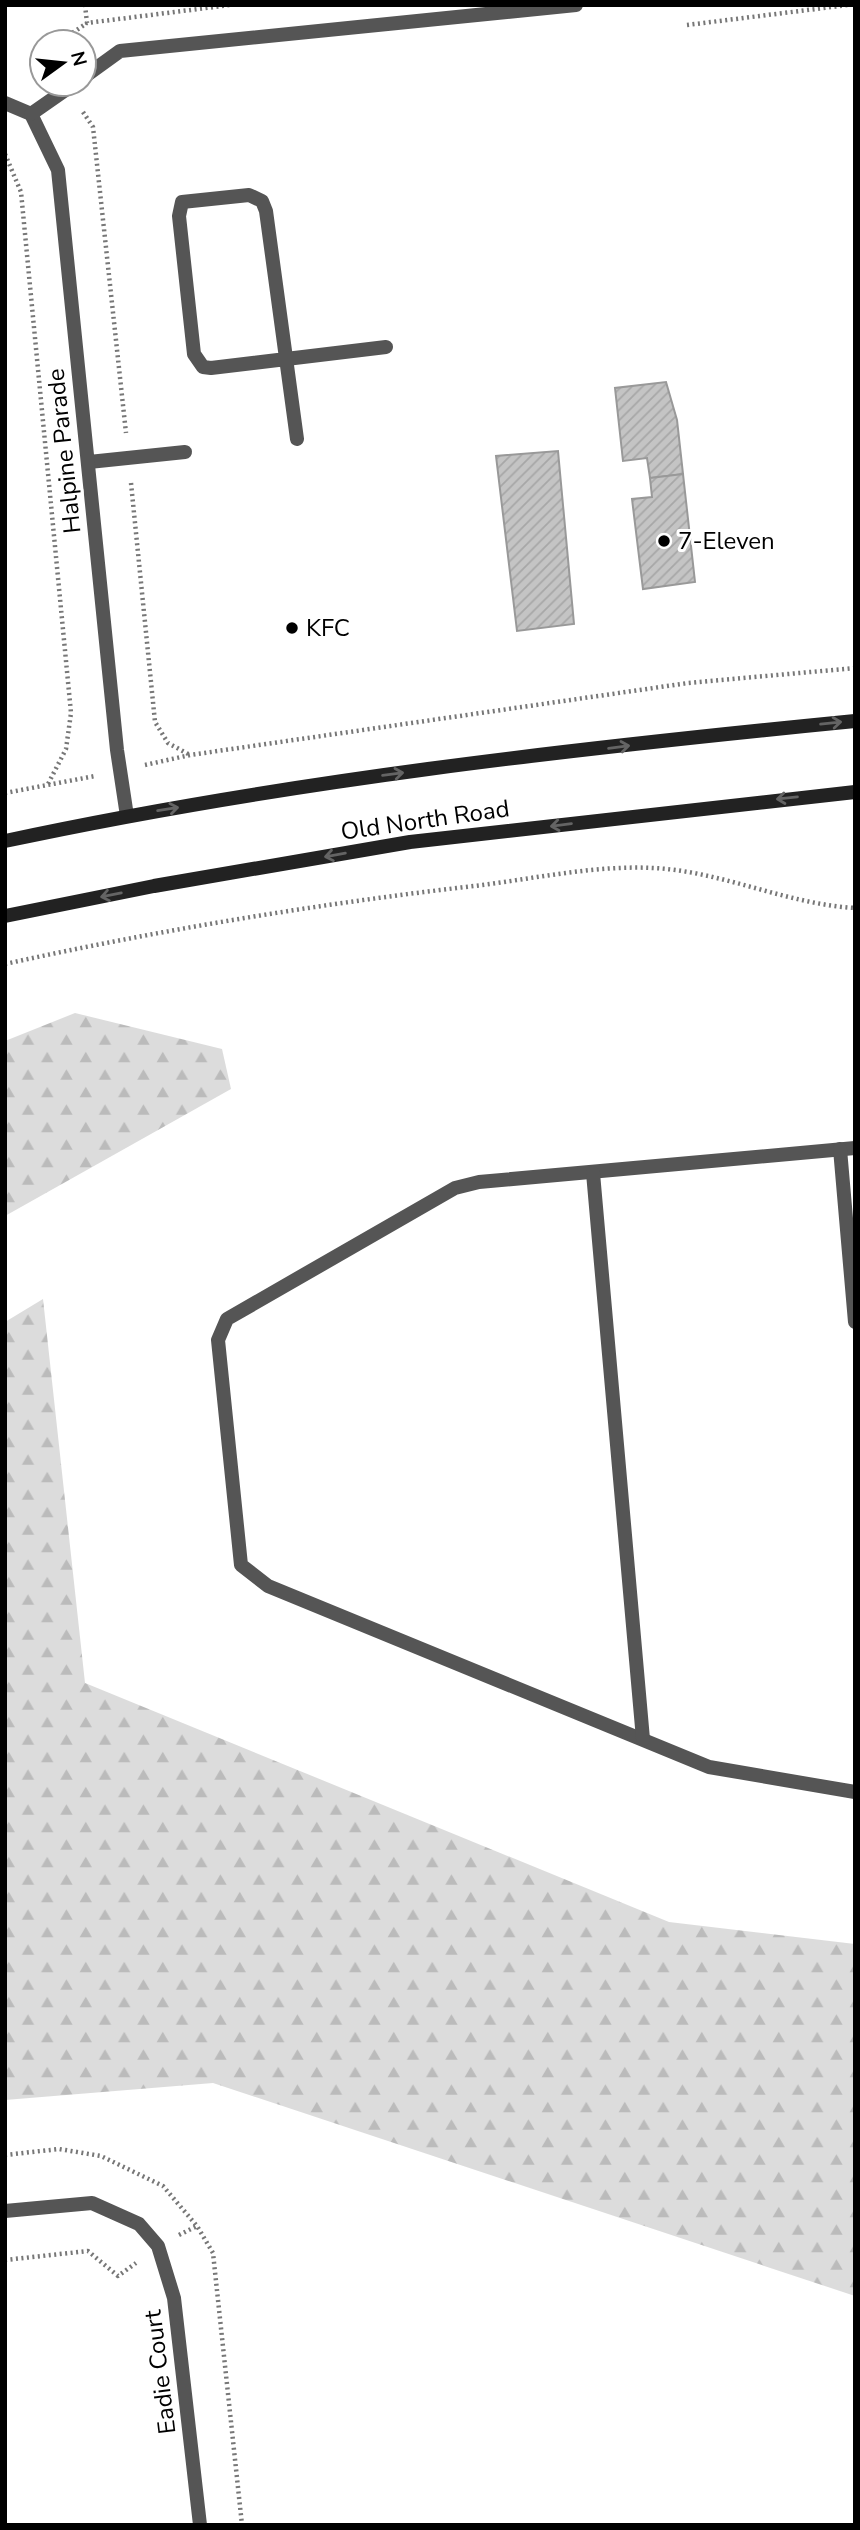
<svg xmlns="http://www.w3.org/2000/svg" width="860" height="2530" font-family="'Nunito Sans',sans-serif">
<defs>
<pattern id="forest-firs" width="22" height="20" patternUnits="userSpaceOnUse" patternTransform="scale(1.75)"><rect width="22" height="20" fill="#dcdcdc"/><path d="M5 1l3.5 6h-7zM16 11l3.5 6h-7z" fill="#bbb"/></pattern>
<pattern id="building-hatch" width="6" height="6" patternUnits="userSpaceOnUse" patternTransform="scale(1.75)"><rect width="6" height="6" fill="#c4c4c4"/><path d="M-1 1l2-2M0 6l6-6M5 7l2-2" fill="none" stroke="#a7a7a7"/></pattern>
</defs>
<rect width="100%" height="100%" fill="#fff"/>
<!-- forest -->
<g fill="url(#forest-firs)">
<path d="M75,1013l147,36 9,40 -226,127v-175z"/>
<path d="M43,1299l42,384 584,239 186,22v352l-642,-213 -208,17v-778z"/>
</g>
<!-- building -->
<g fill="url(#building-hatch)" stroke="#999" stroke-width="2">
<path d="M666,382l11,38 6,54 -33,4 -3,-20 -24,3 -8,-73z"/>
<path d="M558,451l16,173 -57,7 -21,-175z"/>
<path d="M683,474l12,108 -52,7 -11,-90 20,-2 -2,-19z"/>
</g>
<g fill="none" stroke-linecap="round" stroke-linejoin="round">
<!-- path -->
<g stroke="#777" stroke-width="4.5" stroke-dasharray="2 3.5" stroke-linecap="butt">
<path d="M85,5l2,18 143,-18"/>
<path d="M687,25l161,-20"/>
<path d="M59,42l28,-19"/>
<path d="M36,58l6,-4"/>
<path d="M83,112l10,15 33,306"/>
<path d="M5,154l16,38 50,521 -5,36 -18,35"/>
<path d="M131,483l24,239 13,21 22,12"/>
<path d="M145,765l45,-10 498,-72 167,-15"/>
<path d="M5,793l90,-17"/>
<path d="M5,964c155,-34 312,-60 469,-78 59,-7 120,-21 179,-18 68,3 133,36 202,40"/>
<path d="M5,2155l54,-6 42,7 62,30 34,40 16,27 29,272"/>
<path d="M179,2235l18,-9"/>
<path d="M5,2260l83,-9 30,25 18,-13"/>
</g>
<!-- service -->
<g stroke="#555" stroke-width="14">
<path d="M297,439l-31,-228 -4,-10 -13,-6 -67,7 -3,14 15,138 9,13 8,1 175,-21"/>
<path d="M89,462l96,-10"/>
<path d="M855,1148l-376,34 -24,6 -228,131 -9,21 23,225 27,21 441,181 146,25"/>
<path d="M840,1149l15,173"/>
<path d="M593,1173l50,566"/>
</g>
<!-- minor -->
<g stroke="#555" stroke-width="14">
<path d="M84,77l36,-26 456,-46"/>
<path d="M5,103l26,11 27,56 59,580 10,66"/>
<path d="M31,114l43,-30"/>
<path d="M5,2211l87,-8 47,21 19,22 16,52 26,227"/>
</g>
<!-- secondary -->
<g stroke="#222" stroke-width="14">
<path d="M5,841c280,-60 565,-92 850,-120"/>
<path d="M5,916l149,-30 256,-44 445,-50"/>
</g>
</g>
<!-- one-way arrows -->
<defs><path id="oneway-shaft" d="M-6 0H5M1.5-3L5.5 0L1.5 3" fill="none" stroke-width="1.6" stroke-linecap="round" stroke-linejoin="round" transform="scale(1.75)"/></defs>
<g stroke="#646464">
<use href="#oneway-shaft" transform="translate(831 723) rotate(-6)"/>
<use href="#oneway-shaft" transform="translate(619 747) rotate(-7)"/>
<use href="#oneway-shaft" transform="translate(393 774) rotate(-7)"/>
<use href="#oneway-shaft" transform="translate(787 798) rotate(174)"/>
<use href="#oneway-shaft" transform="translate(168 809) rotate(-9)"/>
<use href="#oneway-shaft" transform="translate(561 825) rotate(173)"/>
<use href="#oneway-shaft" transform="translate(335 855) rotate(170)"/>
<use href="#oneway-shaft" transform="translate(111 895) rotate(169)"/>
</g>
<!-- markers -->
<g fill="#000" stroke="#fff" stroke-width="2.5">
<circle cx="664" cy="541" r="7"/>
<circle cx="292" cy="628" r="7"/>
</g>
<g text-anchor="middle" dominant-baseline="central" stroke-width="6" stroke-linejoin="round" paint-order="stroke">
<!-- street labels -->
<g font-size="24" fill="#000" stroke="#fff">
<text transform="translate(64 451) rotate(-96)">Halpine Parade</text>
<text transform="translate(425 820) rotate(-8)">Old North Road</text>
<text transform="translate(160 2372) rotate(-97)">Eadie Court</text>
</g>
<!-- poi labels -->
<g font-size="24" fill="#000" stroke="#fff" text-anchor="start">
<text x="678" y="541">7-Eleven</text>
<text x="306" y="628">KFC</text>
</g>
</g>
<!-- border -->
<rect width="860" height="2530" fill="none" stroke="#000000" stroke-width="14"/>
<!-- north arrow -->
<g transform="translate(63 63) rotate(75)"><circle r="33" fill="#ffffff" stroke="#999999" stroke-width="2"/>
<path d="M0-5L12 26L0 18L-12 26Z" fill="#000000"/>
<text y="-10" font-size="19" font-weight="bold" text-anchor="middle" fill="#000000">N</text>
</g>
</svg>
